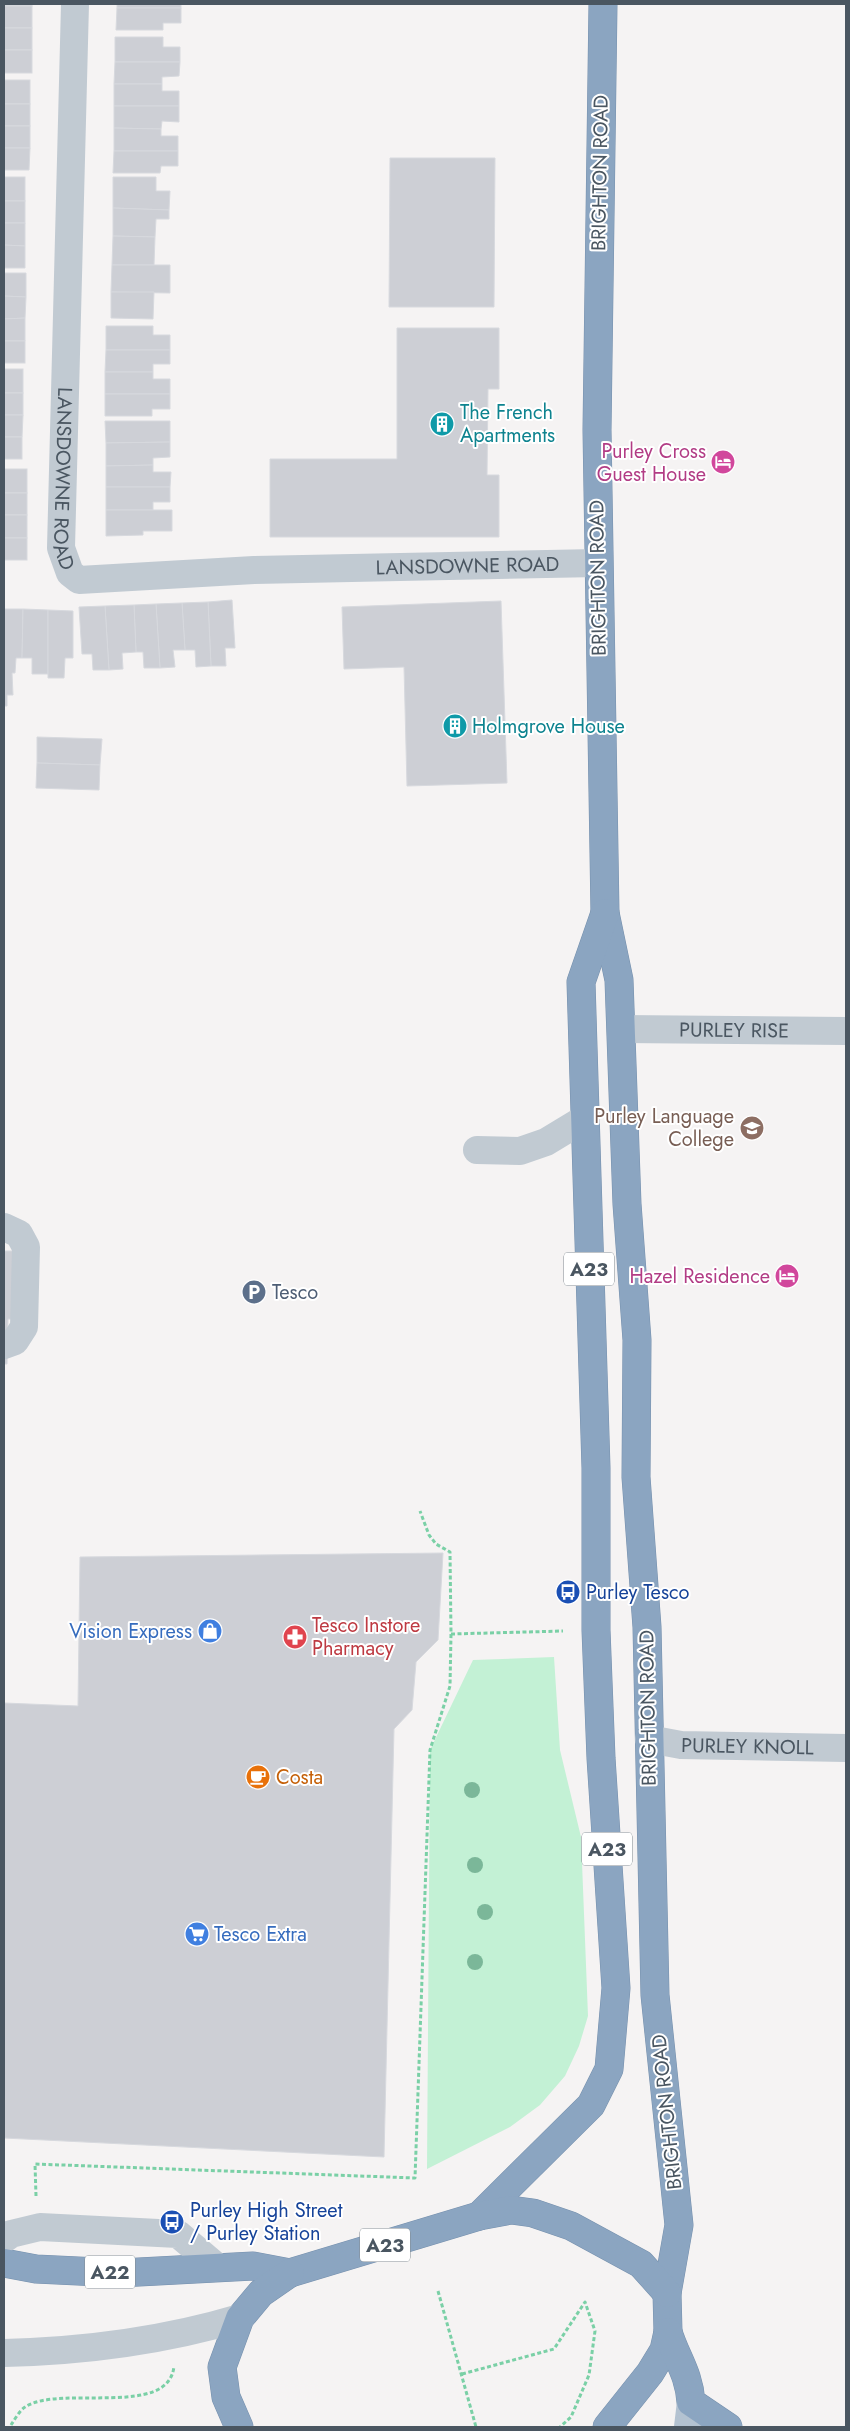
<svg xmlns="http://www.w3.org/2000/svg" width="850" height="2431" font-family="Jost,sans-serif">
<rect width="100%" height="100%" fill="#f5f3f3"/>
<!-- green -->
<path fill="#c3f1d5" d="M554,1657l6,93 21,87 7,179 -9,30 -14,30 -25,29 -30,22 -83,42 3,-419 43,-90z"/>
<!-- building -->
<g fill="#cdcfd5" stroke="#d7d9de">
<rect x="4" y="4" width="28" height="2"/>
<rect x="117" y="4" width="64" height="4"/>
<rect x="4" y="6" width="28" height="22"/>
<path d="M117,8h64v15h-18v7h-47z"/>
<rect x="4" y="28" width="28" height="22"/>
<path d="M115,37h48v10h17v15h-65z"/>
<rect x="4" y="50" width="28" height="23"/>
<path d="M115,62h65l-1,14 -17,1v7h-48z"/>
<rect x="4" y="80" width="26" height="24"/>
<path d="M114,84h48v7h17v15h-65z"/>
<rect x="4" y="104" width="26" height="22"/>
<path d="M114,106h65v16l-17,-1 -1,8 -47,-1z"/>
<rect x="4" y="126" width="26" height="22"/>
<path d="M114,128l47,1v7h17v15h-64z"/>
<path d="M4,148h26l-1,22h-25z"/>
<path d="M114,151h64v15h-17l-1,7h-47z"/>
<path d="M390,158h105l-1,149h-105z"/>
<rect x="4" y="177" width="21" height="24"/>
<path d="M113,177h43v14h14l-1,19 -56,-2z"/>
<rect x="4" y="201" width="21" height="22"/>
<path d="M113,208l56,2v9h-13l-1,18 -42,-1z"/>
<path d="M4,223h21v23l-21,-1z"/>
<path d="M113,236l42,1 -1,28h-42z"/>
<path d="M4,245l21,1v22h-21z"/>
<path d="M112,265h58v28l-59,-1z"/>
<path d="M4,273h22v24l-22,-1z"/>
<path d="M111,292h43l-1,27 -42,-1z"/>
<path d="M4,296l22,1 -1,21 -21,1z"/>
<path d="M25,318v23h-21v-22z"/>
<path d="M106,326h47v9h17v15h-64z"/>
<path d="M397,328h102v61h-11l-1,86h12v62h-229v-78h127z"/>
<rect x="4" y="341" width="21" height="22"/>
<path d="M106,350h64v14h-17v8h-48z"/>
<rect x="4" y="369" width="19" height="24"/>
<path d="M105,372h48v7h17v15h-65z"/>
<rect x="4" y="393" width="19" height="22"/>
<path d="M105,394h65v15h-18v7h-47z"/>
<path d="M4,415h19l-1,22h-18z"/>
<path d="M105,421h65v21l-64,1z"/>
<rect x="4" y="437" width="18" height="22"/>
<path d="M170,442v15l-17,1v7l-47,1v-23z"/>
<path d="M153,465v7h18l-1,15h-64v-21z"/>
<rect x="4" y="469" width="23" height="24"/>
<path d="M106,487h64v15h-17v8h-47z"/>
<rect x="4" y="493" width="23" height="22"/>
<path d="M106,510h66v21h-29v4l-37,1z"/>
<rect x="4" y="515" width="23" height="23"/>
<rect x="4" y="538" width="23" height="22"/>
<path d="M232,600l3,48h-10l1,18h-15l-3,-64z"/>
<path d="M501,601l6,182 -100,3 -3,-119 -60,2 -2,-62z"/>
<path d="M208,602l3,64 -15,1 -1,-17h-10l-3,-47z"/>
<path d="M182,603l3,47h-12l2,17 -15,1 -4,-64z"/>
<path d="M156,604l4,64h-16l-1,-16h-7l-2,-47z"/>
<path d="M134,605l2,47 -14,1 1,16 -14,1 -4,-64z"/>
<path d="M105,606l4,64h-16l-1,-16h-10l-3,-47z"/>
<path d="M4,609h19l-1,49h-6l-1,15h-3l1,22h-6v11h-3z"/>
<path d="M23,609l25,1v64h-16v-16h-10z"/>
<path d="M48,610l25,1v47h-8l-1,20h-16z"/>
<path d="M37,737l65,2 -2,26 -63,-2z"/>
<path d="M37,763l63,2 -1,25 -63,-2z"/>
<path d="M4,1251h13l-2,68h-7l-1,45h-3z"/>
<path d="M443,1553l-5,87 -22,22 -4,48 -18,19 -10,428 -380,-19v-435l74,3 2,-149z"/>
</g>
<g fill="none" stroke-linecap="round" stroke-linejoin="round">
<defs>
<g id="highway">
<path d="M603,4l-6,426 8,483 14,67 8,224 10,136 -1,137 11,150 8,368 24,230 -12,68 1,39 -4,18 -14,23 -43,54"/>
<path d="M479,2216l112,-111 18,-36 7,-81 -15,-230 -5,-128v-162l-15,-486 24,-69"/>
<path d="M4,2263l32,6 84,4 133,-7 37,7 189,-57 32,-6 22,3 38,13 70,38 26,29"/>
<path d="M668,2332c8,26 21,41 23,70l37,25"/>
<path d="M239,2427l-13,-30 -4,-30 18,-49 21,-25 29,-20"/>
</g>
</defs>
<!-- highway casing -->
<use href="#highway" stroke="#7690ad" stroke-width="29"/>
<!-- path -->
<g stroke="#7ad0a6" stroke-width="3" stroke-dasharray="4 2.5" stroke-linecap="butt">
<path d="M451,1634l112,-3"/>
<path d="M36,2196l-1,-32 380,14 15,-428 20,-64 1,-52 -1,-82 -14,-8 -7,-9 -9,-24"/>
<path d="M438,2291l38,136"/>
<path d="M462,2374l92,-25 31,-47 10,29 -6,44 -18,42 -11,10"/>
<path d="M11,2425c4,-6 9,-15 14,-18 35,-23 144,12 149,-41"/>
</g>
<!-- minor -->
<g stroke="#c1cad2" stroke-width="28">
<path id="s1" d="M75,4l-14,544 9,25 9,7 175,-10 344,-7"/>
<path id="s2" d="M622,1029l224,2"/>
<path d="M477,1150l43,1 26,-9 38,-23"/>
<path d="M4,1227l15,7 7,13 -2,80 -9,14 -11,4"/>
<path id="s3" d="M649,1739l32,6 165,3"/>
<path d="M4,2239l7,-5 29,-7 138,7 39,33"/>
<path d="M4,2353c80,-2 159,-12 236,-35"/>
</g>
<!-- major -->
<path stroke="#b3c2d1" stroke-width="28" d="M688,2427l3,-25"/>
<!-- highway -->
<use href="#highway" stroke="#8ba5c1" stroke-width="28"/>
</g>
<!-- trees -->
<g fill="#7bb799">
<circle cx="472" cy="1790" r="8"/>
<circle cx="475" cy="1865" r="8"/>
<circle cx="485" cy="1912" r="8"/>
<circle cx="475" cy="1962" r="8"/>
</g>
<!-- icons -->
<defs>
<symbol id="building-disc" viewBox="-11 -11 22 22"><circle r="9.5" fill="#0f9aa8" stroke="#fff"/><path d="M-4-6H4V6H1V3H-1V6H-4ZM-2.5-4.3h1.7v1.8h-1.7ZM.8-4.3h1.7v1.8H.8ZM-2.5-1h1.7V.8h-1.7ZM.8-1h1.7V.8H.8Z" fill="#fff"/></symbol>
<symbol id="hotel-disc" viewBox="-11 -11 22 22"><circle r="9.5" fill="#d1479c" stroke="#fff"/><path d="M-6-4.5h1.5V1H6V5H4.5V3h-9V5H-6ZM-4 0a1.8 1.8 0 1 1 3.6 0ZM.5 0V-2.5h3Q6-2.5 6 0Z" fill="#fff"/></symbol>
<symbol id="university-disc" viewBox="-11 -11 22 22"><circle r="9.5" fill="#8d6e63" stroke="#fff"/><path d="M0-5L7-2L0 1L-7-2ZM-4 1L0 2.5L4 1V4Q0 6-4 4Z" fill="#fff"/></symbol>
<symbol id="parking-disc" viewBox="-11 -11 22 22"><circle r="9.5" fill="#5c6f8a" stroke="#fff"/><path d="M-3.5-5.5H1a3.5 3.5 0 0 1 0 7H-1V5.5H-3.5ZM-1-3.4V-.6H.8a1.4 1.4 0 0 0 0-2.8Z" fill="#fff"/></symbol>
<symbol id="bus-disc" viewBox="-11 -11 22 22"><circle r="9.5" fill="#1a4fb4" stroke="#fff"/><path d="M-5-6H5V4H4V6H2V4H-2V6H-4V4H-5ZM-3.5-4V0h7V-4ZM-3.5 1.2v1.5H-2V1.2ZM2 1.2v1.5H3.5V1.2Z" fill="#fff"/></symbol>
<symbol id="shop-disc" viewBox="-11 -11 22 22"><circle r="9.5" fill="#3f7fe0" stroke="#fff"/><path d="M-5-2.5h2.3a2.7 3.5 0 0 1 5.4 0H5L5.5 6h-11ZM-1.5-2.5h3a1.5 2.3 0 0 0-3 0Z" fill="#fff"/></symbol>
<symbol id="pharmacy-disc" viewBox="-11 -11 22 22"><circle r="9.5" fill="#e0444e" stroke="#fff"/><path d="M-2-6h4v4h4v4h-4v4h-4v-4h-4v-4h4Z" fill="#fff"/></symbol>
<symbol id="cafe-disc" viewBox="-11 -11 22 22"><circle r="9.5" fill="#e8710a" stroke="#fff"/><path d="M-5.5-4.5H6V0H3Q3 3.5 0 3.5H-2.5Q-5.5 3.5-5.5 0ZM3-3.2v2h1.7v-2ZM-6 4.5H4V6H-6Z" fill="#fff"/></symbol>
<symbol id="supermarket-disc" viewBox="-11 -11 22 22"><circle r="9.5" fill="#3f7fe0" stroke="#fff"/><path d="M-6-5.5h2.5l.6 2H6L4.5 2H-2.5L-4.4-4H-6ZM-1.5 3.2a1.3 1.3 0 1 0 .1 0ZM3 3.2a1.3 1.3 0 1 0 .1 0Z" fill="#fff"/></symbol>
</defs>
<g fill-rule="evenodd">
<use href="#building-disc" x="428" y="410" width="28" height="28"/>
<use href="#hotel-disc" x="709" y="448" width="28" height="28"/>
<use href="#building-disc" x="441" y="712" width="28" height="28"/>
<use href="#university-disc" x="738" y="1114" width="28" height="28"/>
<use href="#hotel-disc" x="773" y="1262" width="28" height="28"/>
<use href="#parking-disc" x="240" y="1278" width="28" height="28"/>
<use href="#bus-disc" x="554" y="1578" width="28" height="28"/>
<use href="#shop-disc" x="196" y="1617" width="28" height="28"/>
<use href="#pharmacy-disc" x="281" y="1623" width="28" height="28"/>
<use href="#cafe-disc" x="244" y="1763" width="28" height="28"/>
<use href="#supermarket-disc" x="183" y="1920" width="28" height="28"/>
<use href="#bus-disc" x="158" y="2208" width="28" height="28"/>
</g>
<g text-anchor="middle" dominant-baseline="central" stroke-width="4" stroke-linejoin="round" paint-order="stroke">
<!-- shield labels -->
<g fill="#fff" stroke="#808990" stroke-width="1">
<rect x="564" y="1252.5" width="50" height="33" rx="4"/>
<rect x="582" y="1832.5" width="50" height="33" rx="4"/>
<rect x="360" y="2228.5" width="50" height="33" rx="4"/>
<rect x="85" y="2255.5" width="50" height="33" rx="4"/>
</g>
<g font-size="19" font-weight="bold" fill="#4a5661">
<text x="589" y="1269">A23</text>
<text x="607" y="1849">A23</text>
<text x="385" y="2245">A23</text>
<text x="110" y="2272">A22</text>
</g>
<!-- street labels -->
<g font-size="20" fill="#4a5661" stroke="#fff">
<text transform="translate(600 173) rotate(-89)">BRIGHTON ROAD</text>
<text stroke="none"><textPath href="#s1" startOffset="475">LANSDOWNE ROAD</textPath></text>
<text stroke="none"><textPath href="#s1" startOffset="971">LANSDOWNE ROAD</textPath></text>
<text transform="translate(598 578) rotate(-91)">BRIGHTON ROAD</text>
<text stroke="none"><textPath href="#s2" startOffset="112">PURLEY RISE</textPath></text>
<text transform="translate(648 1708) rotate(-91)">BRIGHTON ROAD</text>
<text stroke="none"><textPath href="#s3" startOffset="99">PURLEY KNOLL</textPath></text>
<text transform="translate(667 2112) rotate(-96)">BRIGHTON ROAD</text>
</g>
<!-- culture labels -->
<g font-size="20" fill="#0d838f" stroke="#fff" text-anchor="start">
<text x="460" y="412">The French<tspan x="460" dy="23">Apartments</tspan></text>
<text x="472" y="726">Holmgrove House</text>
</g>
<!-- hotel labels -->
<g font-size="20" fill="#b23c85" stroke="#fff" text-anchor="end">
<text x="706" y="451">Purley Cross<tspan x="706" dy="23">Guest House</tspan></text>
<text x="770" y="1276">Hazel Residence</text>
</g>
<!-- education labels -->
<g font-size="20" fill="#785e54" stroke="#fff" text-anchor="end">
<text x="734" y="1116">Purley Language<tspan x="734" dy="23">College</tspan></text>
</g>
<!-- service labels -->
<g font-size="20" fill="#4e5e75" stroke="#fff" text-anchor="start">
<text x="272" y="1292">Tesco</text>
</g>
<!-- transit labels -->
<g font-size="20" fill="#164399" stroke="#fff" text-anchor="start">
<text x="586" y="1592">Purley Tesco</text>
<text x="190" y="2210">Purley High Street<tspan x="190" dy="23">/ Purley Station</tspan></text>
</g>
<!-- health labels -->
<g font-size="20" fill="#be3a42" stroke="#fff" text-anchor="start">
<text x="312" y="1625">Tesco Instore<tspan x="312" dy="23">Pharmacy</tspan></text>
</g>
<!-- shop labels -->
<g font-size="20" fill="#366cbe" stroke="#fff" text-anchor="end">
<text x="192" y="1631">Vision Express</text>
<text x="214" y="1934" text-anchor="start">Tesco Extra</text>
</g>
<!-- food labels -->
<g font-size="20" fill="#c56008" stroke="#fff" text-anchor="start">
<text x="276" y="1777">Costa</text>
</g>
</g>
<!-- border -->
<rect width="850" height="2431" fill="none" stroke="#4a5661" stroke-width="10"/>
</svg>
